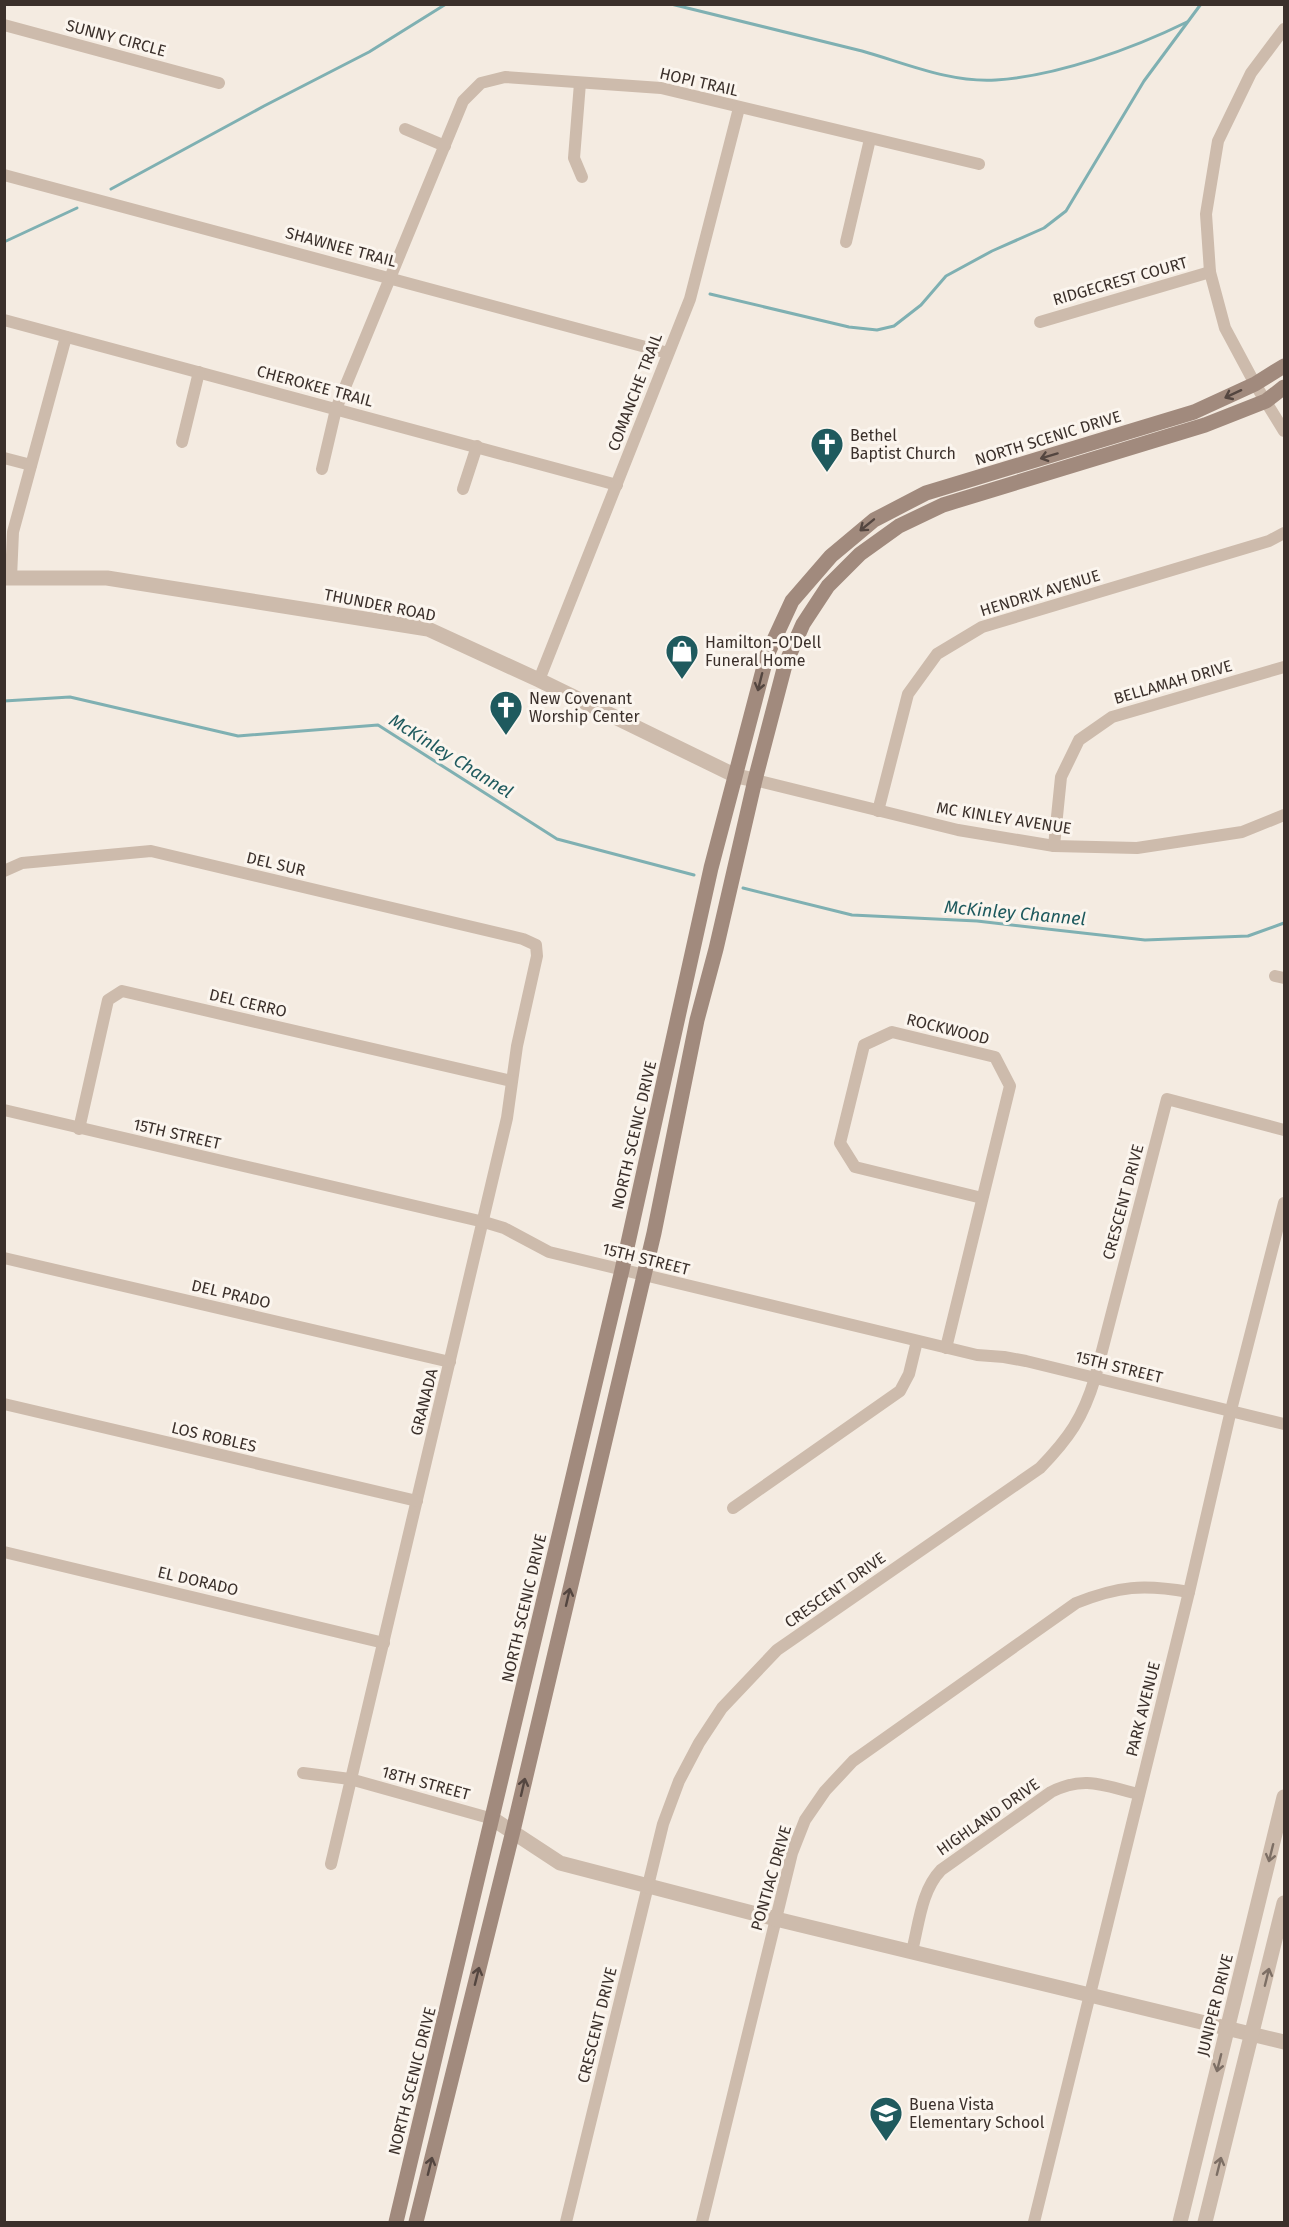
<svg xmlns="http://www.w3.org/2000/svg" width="1289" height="2227" font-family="'Fira Sans',sans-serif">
<rect width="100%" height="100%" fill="#f4ebe1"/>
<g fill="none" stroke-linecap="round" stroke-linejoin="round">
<!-- stream -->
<g stroke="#7fb0b2" stroke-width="3">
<path d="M671,4c64,16 128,31 191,47 43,12 88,32 134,29 61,-4 136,-31 191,-58"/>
<path d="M111,189l153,-83 105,-54 77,-48"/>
<path d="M4,242l73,-34"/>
<path d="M710,294l139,33 28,3 17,-4 27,-21 25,-29 46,-25 52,-23 22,-17 78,-130 57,-77"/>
<path d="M4,701l66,-4 168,39 140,-11 179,114 137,36"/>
<path d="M743,888l109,27 125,6 168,19 103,-4 36,-13"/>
</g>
<!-- minor -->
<g stroke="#cdbbac" stroke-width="12">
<path d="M4,25l215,58"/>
<path d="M1284,29l-33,44 -33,68 -12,73 4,58 15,56 30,56 29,47"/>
<path d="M580,83l-6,75 8,19"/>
<path d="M405,129l40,17"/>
<path d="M4,175l664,178"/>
<path d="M846,242l24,-103"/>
<path d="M4,320l613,165"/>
<path d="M1040,322l170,-50"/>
<path d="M182,442l17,-70"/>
<path d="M4,458l27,7"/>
<path d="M322,469l14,-60 127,-308 18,-18 24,-6 156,11 318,76"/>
<path d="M463,489l14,-43"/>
<path d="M11,578l2,-46 53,-195"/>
<path d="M539,680l151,-381 49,-191"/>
<path d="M755,780l203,50 96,16 83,2 105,-16 42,-17"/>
<path d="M878,811l30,-117 29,-40 45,-27 287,-86 15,-8"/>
<path d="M1054,846l7,-69 18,-37 33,-23 172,-50"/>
<path d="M4,871l18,-8 129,-12 372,88 13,6 1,11 -20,90 -10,72 -176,746"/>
<path d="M1275,976l9,2"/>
<path d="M4,1110l480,112 20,6 45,24 428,103 27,2 22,4 258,63"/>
<path d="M79,1129l29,-129 14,-9 389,90"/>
<path d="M4,1258l446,104"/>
<path d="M946,1348l64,-262 -15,-29 -103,-25 -28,13 -24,98 15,24 127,31"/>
<path d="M4,1404l413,97"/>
<path d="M733,1508l167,-117 9,-17 8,-33"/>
<path d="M4,1552l380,91"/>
<path d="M303,1773l47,6 143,40"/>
<path d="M912,1951c7,-27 9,-60 29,-81l110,-78c34,-17 53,-6 88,2"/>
<path d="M566,2222l97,-398 16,-43 20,-38 23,-35 55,-58 263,-182c29,-30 43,-50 55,-90l72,-279 117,31"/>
<path d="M702,2222l90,-369 13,-33 20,-29 28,-30 223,-158c43,-17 67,-19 113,-11"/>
<path d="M1034,2222l155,-630 42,-182 53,-207"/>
</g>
<!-- tertiary -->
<g stroke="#cdbbac" stroke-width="15">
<path d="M4,578h103l321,51 111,51 197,96 19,4"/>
<path d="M493,1819l67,44 216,56 508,123"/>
<path d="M1180,2222l104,-425"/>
<path d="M1205,2222l79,-319"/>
</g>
<!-- secondary -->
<g stroke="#a18a7d" stroke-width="15">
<path d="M396,2222l226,-952 89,-402 56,-213 25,-54 39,-45 43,-36 52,-27 268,-81 61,-28 29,-18"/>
<path d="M416,2222l97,-391 141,-598 43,-213 19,-71 39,-169 30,-115 18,-41 25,-38 32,-32 39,-28 44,-21 262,-80 61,-24 18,-14"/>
</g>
</g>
<!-- one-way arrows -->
<defs><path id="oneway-shaft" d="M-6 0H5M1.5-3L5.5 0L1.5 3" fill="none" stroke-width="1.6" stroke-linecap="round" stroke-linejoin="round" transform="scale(1.5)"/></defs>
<g stroke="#544640">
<use href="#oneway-shaft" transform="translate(1233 394) rotate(155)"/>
<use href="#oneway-shaft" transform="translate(1049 456) rotate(163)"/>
<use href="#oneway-shaft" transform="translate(867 525) rotate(141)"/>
<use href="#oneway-shaft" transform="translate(760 682) rotate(104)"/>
<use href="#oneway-shaft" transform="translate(568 1597) rotate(-77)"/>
<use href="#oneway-shaft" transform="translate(523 1787) rotate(-77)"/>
<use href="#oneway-shaft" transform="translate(477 1976) rotate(-76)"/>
<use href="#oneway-shaft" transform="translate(430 2166) rotate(-76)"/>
</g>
<g stroke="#7d6f65">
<use href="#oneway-shaft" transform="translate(1271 1853) rotate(104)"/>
<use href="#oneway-shaft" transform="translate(1267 1977) rotate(-76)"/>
<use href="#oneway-shaft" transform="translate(1219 2063) rotate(104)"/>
<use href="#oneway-shaft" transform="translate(1219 2166) rotate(-76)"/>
</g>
<!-- icons -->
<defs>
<symbol id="church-pin" viewBox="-11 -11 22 30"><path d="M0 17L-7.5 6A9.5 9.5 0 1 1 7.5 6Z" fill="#1f5a5e" stroke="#fbf5ee"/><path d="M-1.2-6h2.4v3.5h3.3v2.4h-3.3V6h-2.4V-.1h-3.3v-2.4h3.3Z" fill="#fff"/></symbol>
<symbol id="shop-pin" viewBox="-11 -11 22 30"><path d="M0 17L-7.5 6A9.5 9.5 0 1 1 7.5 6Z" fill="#1f5a5e" stroke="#fbf5ee"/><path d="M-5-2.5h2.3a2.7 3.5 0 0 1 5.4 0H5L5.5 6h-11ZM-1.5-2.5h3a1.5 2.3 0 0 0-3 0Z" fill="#fff"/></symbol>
<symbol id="school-pin" viewBox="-11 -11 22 30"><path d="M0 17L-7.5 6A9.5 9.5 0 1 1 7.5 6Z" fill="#1f5a5e" stroke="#fbf5ee"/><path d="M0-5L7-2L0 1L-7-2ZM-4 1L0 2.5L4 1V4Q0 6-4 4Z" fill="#fff"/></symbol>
</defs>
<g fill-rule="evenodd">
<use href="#church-pin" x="808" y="425" width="38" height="52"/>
<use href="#shop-pin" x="663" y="632" width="38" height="52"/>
<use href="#church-pin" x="487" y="688" width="38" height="52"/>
<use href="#school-pin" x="867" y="2094" width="38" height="52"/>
</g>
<g text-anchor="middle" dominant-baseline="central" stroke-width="6" stroke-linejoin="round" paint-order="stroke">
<!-- street labels -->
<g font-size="16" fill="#3b302b" stroke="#fbf5ee">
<text transform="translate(116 38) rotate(15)">SUNNY CIRCLE</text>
<text transform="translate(699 82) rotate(13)">HOPI TRAIL</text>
<text transform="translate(341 247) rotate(15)">SHAWNEE TRAIL</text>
<text transform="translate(1120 281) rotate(-16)">RIDGECREST COURT</text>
<text transform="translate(315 386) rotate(15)">CHEROKEE TRAIL</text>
<text transform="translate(635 392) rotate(-69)">COMANCHE TRAIL</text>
<text transform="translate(1048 438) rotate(-17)">NORTH SCENIC DRIVE</text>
<text transform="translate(1040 593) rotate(-17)">HENDRIX AVENUE</text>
<text transform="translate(380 605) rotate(11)">THUNDER ROAD</text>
<text transform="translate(1173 682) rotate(-16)">BELLAMAH DRIVE</text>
<text transform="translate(1004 818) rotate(9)">MC KINLEY AVENUE</text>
<text transform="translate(276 864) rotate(13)">DEL SUR</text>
<text transform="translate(248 1003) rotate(13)">DEL CERRO</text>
<text transform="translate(948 1029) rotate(14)">ROCKWOOD</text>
<text transform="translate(177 1134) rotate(13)">15TH STREET</text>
<text transform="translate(634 1135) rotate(-77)">NORTH SCENIC DRIVE</text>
<text transform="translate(1123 1202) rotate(-75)">CRESCENT DRIVE</text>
<text transform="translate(646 1259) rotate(14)">15TH STREET</text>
<text transform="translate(231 1294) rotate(13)">DEL PRADO</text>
<text transform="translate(1119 1367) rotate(14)">15TH STREET</text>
<text transform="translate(424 1402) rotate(-76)">GRANADA</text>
<text transform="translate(214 1437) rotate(13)">LOS ROBLES</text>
<text transform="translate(198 1581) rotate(13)">EL DORADO</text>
<text transform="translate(835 1590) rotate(-35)">CRESCENT DRIVE</text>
<text transform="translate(524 1608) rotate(-77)">NORTH SCENIC DRIVE</text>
<text transform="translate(1143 1709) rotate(-76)">PARK AVENUE</text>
<text transform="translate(426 1783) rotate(15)">18TH STREET</text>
<text transform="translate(988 1817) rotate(-35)">HIGHLAND DRIVE</text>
<text transform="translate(771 1878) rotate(-74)">PONTIAC DRIVE</text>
<text transform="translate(1215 2005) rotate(-76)">JUNIPER DRIVE</text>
<text transform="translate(597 2025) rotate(-76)">CRESCENT DRIVE</text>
<text transform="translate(412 2081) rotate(-76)">NORTH SCENIC DRIVE</text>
</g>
<!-- poi labels -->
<g font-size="16" fill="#3b302b" stroke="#fbf5ee" text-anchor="start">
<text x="850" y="435">Bethel<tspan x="850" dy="18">Baptist Church</tspan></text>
<text x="705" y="642">Hamilton-O'Dell<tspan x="705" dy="18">Funeral Home</tspan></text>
<text x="529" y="698">New Covenant<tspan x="529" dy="18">Worship Center</tspan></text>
<text x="909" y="2104">Buena Vista<tspan x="909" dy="18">Elementary School</tspan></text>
</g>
<!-- water labels -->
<g font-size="18" font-style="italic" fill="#1f5a5e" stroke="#fbf5ee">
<text transform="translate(451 756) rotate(32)">McKinley Channel</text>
<text transform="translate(1015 913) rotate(5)">McKinley Channel</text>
</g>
</g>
<!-- border -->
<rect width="1289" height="2227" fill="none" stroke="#3b302b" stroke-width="12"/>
</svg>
